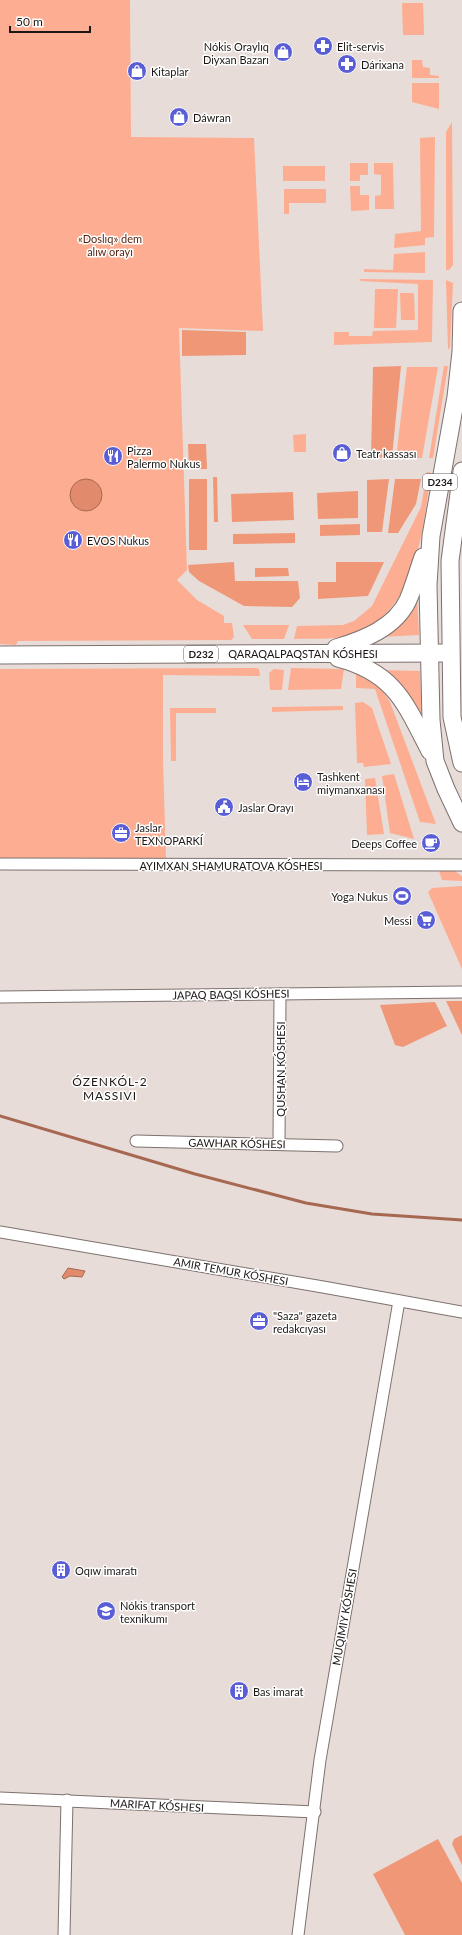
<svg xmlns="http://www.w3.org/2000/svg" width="462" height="1935" font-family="Lato,sans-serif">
<rect width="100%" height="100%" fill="#e8dcd8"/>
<!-- green -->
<g fill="#fdad91">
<path d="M0,0h130l1,137 123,1 9,193 -84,-3 8,242 -10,10 20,20 27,16v7h8l2,14 -3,3 -213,1 -2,4 -16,-1z"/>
<path d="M402,3h21l1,32h-21z"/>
<path d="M412,60h10l1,7 7,1v7l9,1v2h-27z"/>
<path d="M412,83h27v26l-27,-7z"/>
<path d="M452,122l1,143 -4,5h-3v-138z"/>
<path d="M435,137l-1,100 -9,1v7l-31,3 1,-14 26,-3 -1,-93z"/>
<path d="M350,163h18v12h-8v6h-10z"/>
<path d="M374,163h19l1,46h-19v-13l6,-1v-20l-7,-1z"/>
<rect x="283" y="166" width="42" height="15"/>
<path d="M350,186h10v9h9v15l-18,1z"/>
<path d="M284,189h42v14h-37v11h-5z"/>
<path d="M425,252v21l-61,-1v-3l29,1 1,-16z"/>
<path d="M359,279l74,1 -1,62 -98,3v-13h15v4h23l1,-5 45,-1v-46l-57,-3z"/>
<path d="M446,280l7,3 -3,64 -2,3z"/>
<path d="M375,289h23l-2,39h-22z"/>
<path d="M400,293h14l1,27h-14z"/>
<path d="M444,366h4l-15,92h-4z"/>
<path d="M407,367h31l-16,91h-26z"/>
<path d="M306,434v18h-12l-1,-17z"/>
<path d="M427,472l4,1c-9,61 -15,151 -91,164 -15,3 -31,1 -46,2l3,-13 46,-1 11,-4 18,-15 49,-99z"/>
<path d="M417,595l2,40 -39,2z"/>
<path d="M243,625h46l-5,14h-32z"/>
<path d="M256,668l3,1 1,7 -97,-1v86l3,99h-166v-191z"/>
<path d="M291,668l53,1 -3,20 -53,1z"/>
<path d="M274,669l10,1 -2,20h-12l-1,-17z"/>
<path d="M380,670l40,1 2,47c-12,-22 -20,-36 -42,-48z"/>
<path d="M356,672c16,8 25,15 34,30l46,122 -16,-2 -45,-133 -19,-1z"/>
<path d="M363,702l9,6 19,56 -27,3 -1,-4h-6l-2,-60z"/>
<path d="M343,706v4l-71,2v-5z"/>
<path d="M170,708h46v5h-40v48h-5z"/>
<path d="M394,774l20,65 -24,-6 -8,-57z"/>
<path d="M375,778l9,56 -17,1 -2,-56z"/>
<path d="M453,870l9,6v5l-20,-1 -3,-9z"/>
<path d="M462,886v83l-34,-77 4,-4z"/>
</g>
<!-- forest -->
<g fill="#f09778">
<path d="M182,330l64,2v23l-64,1z"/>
<path d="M401,366l-9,91 -21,1 2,-91z"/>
<path d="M188,444h18l1,25h-18z"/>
<path d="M213,477h4l1,45h-4z"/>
<rect x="189" y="479" width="18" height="71"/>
<path d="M389,479l-7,53h-15v-52z"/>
<path d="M395,479h26l-5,25 -18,29h-10z"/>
<path d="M358,491v27l-40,1 -1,-26z"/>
<path d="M293,492l1,28 -62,2 -1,-28z"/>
<path d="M360,524v11l-40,1v-11z"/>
<path d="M295,533v10l-62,1v-10z"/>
<path d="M234,562l1,19h63l2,17 -8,9 -48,-1 -45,-25 -10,-9 -1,-7z"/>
<path d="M336,562h48l-16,34 -50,3v-17h18z"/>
<path d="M255,568h33l1,8 -34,1z"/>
<path d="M446,1001h16v34z"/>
<path d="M435,1002l12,24 -44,21 -8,-2 -15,-40z"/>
<path d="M462,1835v30l-10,-21 2,-5z"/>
<path d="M438,1839l24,44v52h-57l-32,-61z"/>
</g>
<!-- water -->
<g fill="#e28b6c" stroke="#a76852">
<circle cx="86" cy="495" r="16"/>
<path d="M68,1268l17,3 -3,6 -12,-1 -6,3 -2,-2z"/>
</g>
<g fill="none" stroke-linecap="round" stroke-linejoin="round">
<!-- stream -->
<path stroke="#a76852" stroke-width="3" d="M0,1116l195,58 111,29 66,11 90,6"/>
<defs>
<g id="minor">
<path d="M0,864l462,1"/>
<path d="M0,997l462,-5"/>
<path d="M136,1141l201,5"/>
<path d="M279,1144l1,-150"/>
<path d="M0,1232l323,55 139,25"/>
<path d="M0,1798l315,14"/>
<path d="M64,1935l3,-135"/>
<path d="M298,1935l22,-175 79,-459"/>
</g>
<g id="primary">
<path d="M462,311l-1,41 -5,45 -25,139 -3,49 3,135 4,41 11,28 16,34"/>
<path d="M462,471l-12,90 2,156 10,46"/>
<path d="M336,648c27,-8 59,-20 72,-48 6,-14 10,-29 15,-43"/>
<path d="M0,655l450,-2"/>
<path d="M338,658c57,15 67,45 92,93"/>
</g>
</defs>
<!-- minor casing -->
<use href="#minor" stroke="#7c716d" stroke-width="13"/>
<!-- primary casing -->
<use href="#primary" stroke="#7c716d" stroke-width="19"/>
<!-- minor -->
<use href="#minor" stroke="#fff" stroke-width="11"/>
<!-- primary -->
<use href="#primary" stroke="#fff" stroke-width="17"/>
</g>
<!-- icons -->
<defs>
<symbol id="pharmacy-disc" viewBox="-11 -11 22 22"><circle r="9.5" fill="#5a5ed6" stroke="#fff"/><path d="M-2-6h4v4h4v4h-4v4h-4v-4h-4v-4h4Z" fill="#fff"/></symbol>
<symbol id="shop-disc" viewBox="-11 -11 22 22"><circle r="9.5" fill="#5a5ed6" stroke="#fff"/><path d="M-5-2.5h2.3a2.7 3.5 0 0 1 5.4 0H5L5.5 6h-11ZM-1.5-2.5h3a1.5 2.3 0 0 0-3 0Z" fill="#fff"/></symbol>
<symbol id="restaurant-disc" viewBox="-11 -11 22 22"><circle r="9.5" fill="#5a5ed6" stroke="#fff"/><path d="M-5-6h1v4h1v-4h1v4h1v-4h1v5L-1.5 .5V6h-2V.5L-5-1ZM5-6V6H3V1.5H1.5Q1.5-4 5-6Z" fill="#fff"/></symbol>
<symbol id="hotel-disc" viewBox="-11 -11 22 22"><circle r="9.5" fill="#5a5ed6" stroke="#fff"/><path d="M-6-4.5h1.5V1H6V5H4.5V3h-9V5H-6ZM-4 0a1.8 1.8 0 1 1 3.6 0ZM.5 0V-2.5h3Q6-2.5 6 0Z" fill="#fff"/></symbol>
<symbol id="civic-disc" viewBox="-11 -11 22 22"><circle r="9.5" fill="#5a5ed6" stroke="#fff"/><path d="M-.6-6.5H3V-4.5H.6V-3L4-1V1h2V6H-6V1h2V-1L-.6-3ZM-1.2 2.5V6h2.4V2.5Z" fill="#fff"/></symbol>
<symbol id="office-disc" viewBox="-11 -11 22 22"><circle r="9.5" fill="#5a5ed6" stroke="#fff"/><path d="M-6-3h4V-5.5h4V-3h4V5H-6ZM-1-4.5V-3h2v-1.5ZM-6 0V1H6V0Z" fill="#fff"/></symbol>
<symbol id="cafe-disc" viewBox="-11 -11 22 22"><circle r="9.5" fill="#5a5ed6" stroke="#fff"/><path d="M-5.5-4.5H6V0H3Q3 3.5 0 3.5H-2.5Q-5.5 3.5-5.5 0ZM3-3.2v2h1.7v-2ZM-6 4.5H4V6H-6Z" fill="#fff"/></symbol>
<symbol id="stadium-disc" viewBox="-11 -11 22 22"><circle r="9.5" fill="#5a5ed6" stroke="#fff"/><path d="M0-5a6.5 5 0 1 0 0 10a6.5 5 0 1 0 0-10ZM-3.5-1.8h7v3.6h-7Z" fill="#fff"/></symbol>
<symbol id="supermarket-disc" viewBox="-11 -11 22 22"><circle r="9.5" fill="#5a5ed6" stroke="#fff"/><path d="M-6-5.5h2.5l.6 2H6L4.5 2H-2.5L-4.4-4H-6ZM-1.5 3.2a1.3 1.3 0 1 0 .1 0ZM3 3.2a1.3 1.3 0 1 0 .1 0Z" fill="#fff"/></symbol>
<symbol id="building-disc" viewBox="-11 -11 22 22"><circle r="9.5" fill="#5a5ed6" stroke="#fff"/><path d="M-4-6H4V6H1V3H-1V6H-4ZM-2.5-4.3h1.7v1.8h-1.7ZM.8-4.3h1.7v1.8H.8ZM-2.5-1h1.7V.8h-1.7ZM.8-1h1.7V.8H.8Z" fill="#fff"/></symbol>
<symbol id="university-disc" viewBox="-11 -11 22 22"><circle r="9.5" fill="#5a5ed6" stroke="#fff"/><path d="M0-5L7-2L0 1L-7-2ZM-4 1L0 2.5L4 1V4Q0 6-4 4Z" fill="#fff"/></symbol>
</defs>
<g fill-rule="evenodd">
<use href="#pharmacy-disc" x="312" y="35" width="22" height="22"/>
<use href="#shop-disc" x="272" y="41" width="22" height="22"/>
<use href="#pharmacy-disc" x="336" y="53" width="22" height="22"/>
<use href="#shop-disc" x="126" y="60" width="22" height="22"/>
<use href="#shop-disc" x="168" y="106" width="22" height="22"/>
<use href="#shop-disc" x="331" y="442" width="22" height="22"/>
<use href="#restaurant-disc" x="102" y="445" width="22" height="22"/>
<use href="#restaurant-disc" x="62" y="529" width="22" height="22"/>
<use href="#hotel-disc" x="292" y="771" width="22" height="22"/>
<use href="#civic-disc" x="213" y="796" width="22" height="22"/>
<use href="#office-disc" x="110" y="822" width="22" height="22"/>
<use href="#cafe-disc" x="420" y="832" width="22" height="22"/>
<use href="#stadium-disc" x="391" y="885" width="22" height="22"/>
<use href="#supermarket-disc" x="415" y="909" width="22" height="22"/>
<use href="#office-disc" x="248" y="1310" width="22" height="22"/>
<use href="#building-disc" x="50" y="1559" width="22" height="22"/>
<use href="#university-disc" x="95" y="1600" width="22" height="22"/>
<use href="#building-disc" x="228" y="1680" width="22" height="22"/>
</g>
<g text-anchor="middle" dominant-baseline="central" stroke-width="3" stroke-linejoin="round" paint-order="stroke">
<!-- shield labels -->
<g fill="#fff" stroke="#605d5c" stroke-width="1">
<rect x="423" y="474" width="34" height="16" rx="3"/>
<rect x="184" y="646" width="34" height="16" rx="3"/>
</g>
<g font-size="10" font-weight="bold" fill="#1c1716">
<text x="440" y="482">D234</text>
<text x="201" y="654">D232</text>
</g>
<!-- poi labels -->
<g font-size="11" fill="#1c1716" stroke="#fff" text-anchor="start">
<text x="269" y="46" text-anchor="end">Nókis Oraylıq<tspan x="269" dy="13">Diyxan Bazarı</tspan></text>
<text x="337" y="46">Elit-servis</text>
<text x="361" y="64">Dárixana</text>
<text x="151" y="71">Kitaplar</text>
<text x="193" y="117">Dáwran</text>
<text x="127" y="450">Pizza<tspan x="127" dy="13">Palermo Nukus</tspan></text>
<text x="356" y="453">Teatr kassası</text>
<text x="87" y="540">EVOS Nukus</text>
<text x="317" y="776">Tashkent<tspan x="317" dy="13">miymanxanası</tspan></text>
<text x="238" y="807">Jaslar Orayı</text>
<text x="135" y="827">Jaslar<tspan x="135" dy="13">TEXNOPARKÍ</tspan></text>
<text x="417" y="843" text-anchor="end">Deeps Coffee</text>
<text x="388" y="896" text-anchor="end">Yoga Nukus</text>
<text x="412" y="920" text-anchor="end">Messi</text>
<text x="273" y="1315">"Saza" gazeta<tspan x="273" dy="13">redakcıyası</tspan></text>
<text x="75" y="1570">Oqıw imaratı</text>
<text x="120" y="1605">Nókis transport<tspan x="120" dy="13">texnikumı</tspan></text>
<text x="253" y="1691">Bas imarat</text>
</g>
<!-- park labels -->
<g font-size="11" fill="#561f0a" stroke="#fff">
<text x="110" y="238">«Doslıq» dem<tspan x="110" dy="13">alıw orayı</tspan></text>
</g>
<!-- street labels -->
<g font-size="11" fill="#1c1716" stroke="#fff">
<text x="303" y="653">QARAQALPAQSTAN KÓSHESI</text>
<text x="231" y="865">AYIMXAN SHAMURATOVA KÓSHESI</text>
<text transform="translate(231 994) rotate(-1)">JAPAQ BAQSI KÓSHESI</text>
<text transform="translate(280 1069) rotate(-90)">QUSHAN KÓSHESI</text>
<text transform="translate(237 1143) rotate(1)">GAWHAR KÓSHESI</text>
<text transform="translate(231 1271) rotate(10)">AMIR TEMUR KÓSHESI</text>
<text transform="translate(344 1617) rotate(-80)">MUQIMIY KÓSHESI</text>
<text transform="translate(157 1805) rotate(3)">MARIFAT KÓSHESI</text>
</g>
<!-- neighbourhood labels -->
<g font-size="12" letter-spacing="1" fill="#1c1716" stroke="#fff">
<text x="110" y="1081">ÓZENKÓL-2<tspan x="110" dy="14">MASSIVI</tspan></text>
</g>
</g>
<!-- scale -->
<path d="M10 26v6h80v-6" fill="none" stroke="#1c1716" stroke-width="2"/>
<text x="16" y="26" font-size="12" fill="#1c1716" stroke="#ffffff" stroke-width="3" paint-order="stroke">50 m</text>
</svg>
